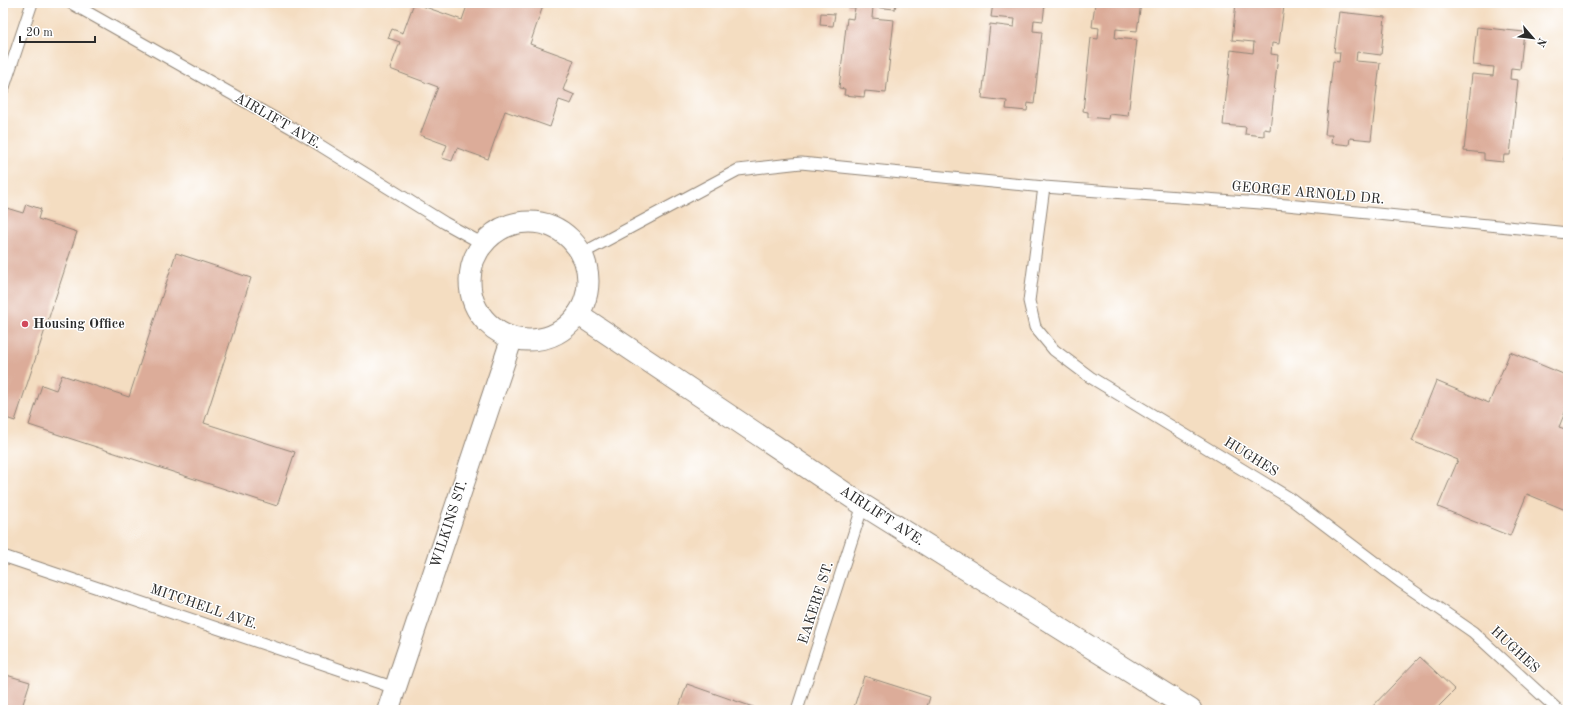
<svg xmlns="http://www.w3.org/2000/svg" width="1571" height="713" font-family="'Old Standard TT',serif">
<rect width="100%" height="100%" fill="#fff"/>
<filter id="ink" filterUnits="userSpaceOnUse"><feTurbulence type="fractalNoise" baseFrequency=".025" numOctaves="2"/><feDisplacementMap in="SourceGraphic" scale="8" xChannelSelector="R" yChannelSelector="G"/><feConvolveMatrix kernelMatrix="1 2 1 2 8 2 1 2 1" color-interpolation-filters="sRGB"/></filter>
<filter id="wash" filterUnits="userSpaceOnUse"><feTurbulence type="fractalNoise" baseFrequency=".012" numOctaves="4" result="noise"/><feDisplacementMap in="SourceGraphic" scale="16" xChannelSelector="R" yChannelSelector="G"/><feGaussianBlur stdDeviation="0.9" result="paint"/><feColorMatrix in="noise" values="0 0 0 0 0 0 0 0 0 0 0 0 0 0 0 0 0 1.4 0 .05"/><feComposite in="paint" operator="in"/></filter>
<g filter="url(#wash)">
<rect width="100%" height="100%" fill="#f4ddc1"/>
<g id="blocks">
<!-- building -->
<g fill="#dcac99">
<path d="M414,3l48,17 6,-17h76l-14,41 44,16 -11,30 12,5 -4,9 -12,-4 -9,27 -45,-16 -17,48 -31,-11 -5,13 -10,-3 5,-13 -27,-10 18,-48 -48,-18 10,-27 -12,-4 4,-9 11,4z"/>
<path d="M848,3h48l-1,6 -22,-2 -1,11 22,2 -8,73 -21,-2 -1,6 -20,-2 1,-6 -6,-1 8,-70 6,1 2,-11 -7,-1z"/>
<path d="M993,3h52l-2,18 -9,-1 -1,11 9,1 -8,72 -6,-1 -1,8 -21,-2 1,-8 -25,-3 8,-74 24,3 1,-8 -24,-2z"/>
<path d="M1095,3h46l-4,28 -21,-2 -1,9 22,2 -9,76 -19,-2 -1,5 -20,-2v-5l-5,-1 8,-73 7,1 1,-11 -7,-1z"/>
<path d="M1236,3h21l27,3 -5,38 -7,-1 -1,11 7,1 -8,75 -6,-1v7l-19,-2 1,-7 -23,-2 8,-75 22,3 1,-11 -22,-2z"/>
<path d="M1339,12l46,5 -4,38 -24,-3 -1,9 24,2 -9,77 -21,-2 -1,7 -18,-2 1,-8h-7l8,-74 6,1 1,-10h-6z"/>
<path d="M821,13l14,1 -2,12 -13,-1z"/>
<path d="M1477,27l47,5 -4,37 -9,-1 -1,11 8,1 -8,75h-6l-1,7 -19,-2v-7l-20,-2 8,-77 21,2 1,-9 -21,-2z"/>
<path d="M1567,136h1v24h-4z"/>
<path d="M26,204l15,5 -3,10 39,13 -62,189 -12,-4v-210l20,6z"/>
<path d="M176,253l75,25 -47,145 91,29 -18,54 -248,-81 13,-40 14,5 6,-15 67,22z"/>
<path d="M1510,352l58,24v29l-9,22 9,3v81l-41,-17 -17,42 -72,-29 20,-47 -46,-19 24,-60 53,22z"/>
<path d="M1420,657l35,33 -20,20h-66z"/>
<path d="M3,674l27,8 -9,28h-18z"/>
<path d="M864,676l66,21 -4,13h-73z"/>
<path d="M687,684l69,24v2h-78z"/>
</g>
</g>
</g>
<g filter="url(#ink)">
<use href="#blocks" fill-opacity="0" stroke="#908476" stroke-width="1"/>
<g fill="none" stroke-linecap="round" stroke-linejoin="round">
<defs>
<g id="service">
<path d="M71,3l221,125 153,95 38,21"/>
<path d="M3,90l29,-87"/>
<path d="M1044,187l-15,114 6,26 19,23 36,27 201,122 111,84 71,49 85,78"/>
<path d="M581,254l157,-84 63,-7 243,24 243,18 281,28"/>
<path d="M3,556l392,132"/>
<path d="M797,710l66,-205"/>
</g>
<g id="minor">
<circle cx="529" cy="281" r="59"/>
<path d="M578,314l285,191 328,205"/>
<path d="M388,710l124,-372"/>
</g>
</defs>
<!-- service casing -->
<use href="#service" stroke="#908476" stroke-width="13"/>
<!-- minor casing -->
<use href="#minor" stroke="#908476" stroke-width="23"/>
<!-- service -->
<use href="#service" stroke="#fff" stroke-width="11"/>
<!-- minor -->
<use href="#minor" stroke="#fff" stroke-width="21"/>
</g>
</g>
<!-- markers -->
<circle fill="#d1495b" stroke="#fff" stroke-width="1.5" cx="25" cy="324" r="4"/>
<g text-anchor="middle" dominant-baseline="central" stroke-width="3" stroke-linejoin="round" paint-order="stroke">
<!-- street labels -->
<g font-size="14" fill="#2b2b2b" stroke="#fff">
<text transform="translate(278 121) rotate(30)">AIRLIFT AVE.</text>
<text transform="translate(1308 193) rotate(5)">GEORGE ARNOLD DR.</text>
<text transform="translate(1251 457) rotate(32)">HUGHES</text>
<text transform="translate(882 516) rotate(33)">AIRLIFT AVE.</text>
<text transform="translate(449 524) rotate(-72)">WILKINS ST.</text>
<text transform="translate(816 603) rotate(-72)">EAKERE ST.</text>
<text transform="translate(204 607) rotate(19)">MITCHELL AVE.</text>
<text transform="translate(1515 650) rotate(43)">HUGHES</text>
</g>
<!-- poi labels -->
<g font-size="14" font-weight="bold" fill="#2b2b2b" stroke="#fff" text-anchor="start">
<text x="33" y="324">Housing Office</text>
</g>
</g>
<!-- margin -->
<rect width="1571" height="713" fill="none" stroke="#fff" stroke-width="16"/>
<!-- north arrow -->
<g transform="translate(1533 38) rotate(118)" stroke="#ffffff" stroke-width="3" paint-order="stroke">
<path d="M0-3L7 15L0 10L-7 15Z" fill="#2b2b2b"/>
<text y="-6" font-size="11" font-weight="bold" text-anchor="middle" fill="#2b2b2b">N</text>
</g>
<!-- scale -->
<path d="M20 36v6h75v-6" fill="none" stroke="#2b2b2b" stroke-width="2"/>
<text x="26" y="36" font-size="12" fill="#2b2b2b" stroke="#ffffff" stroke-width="3" paint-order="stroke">20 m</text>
</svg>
